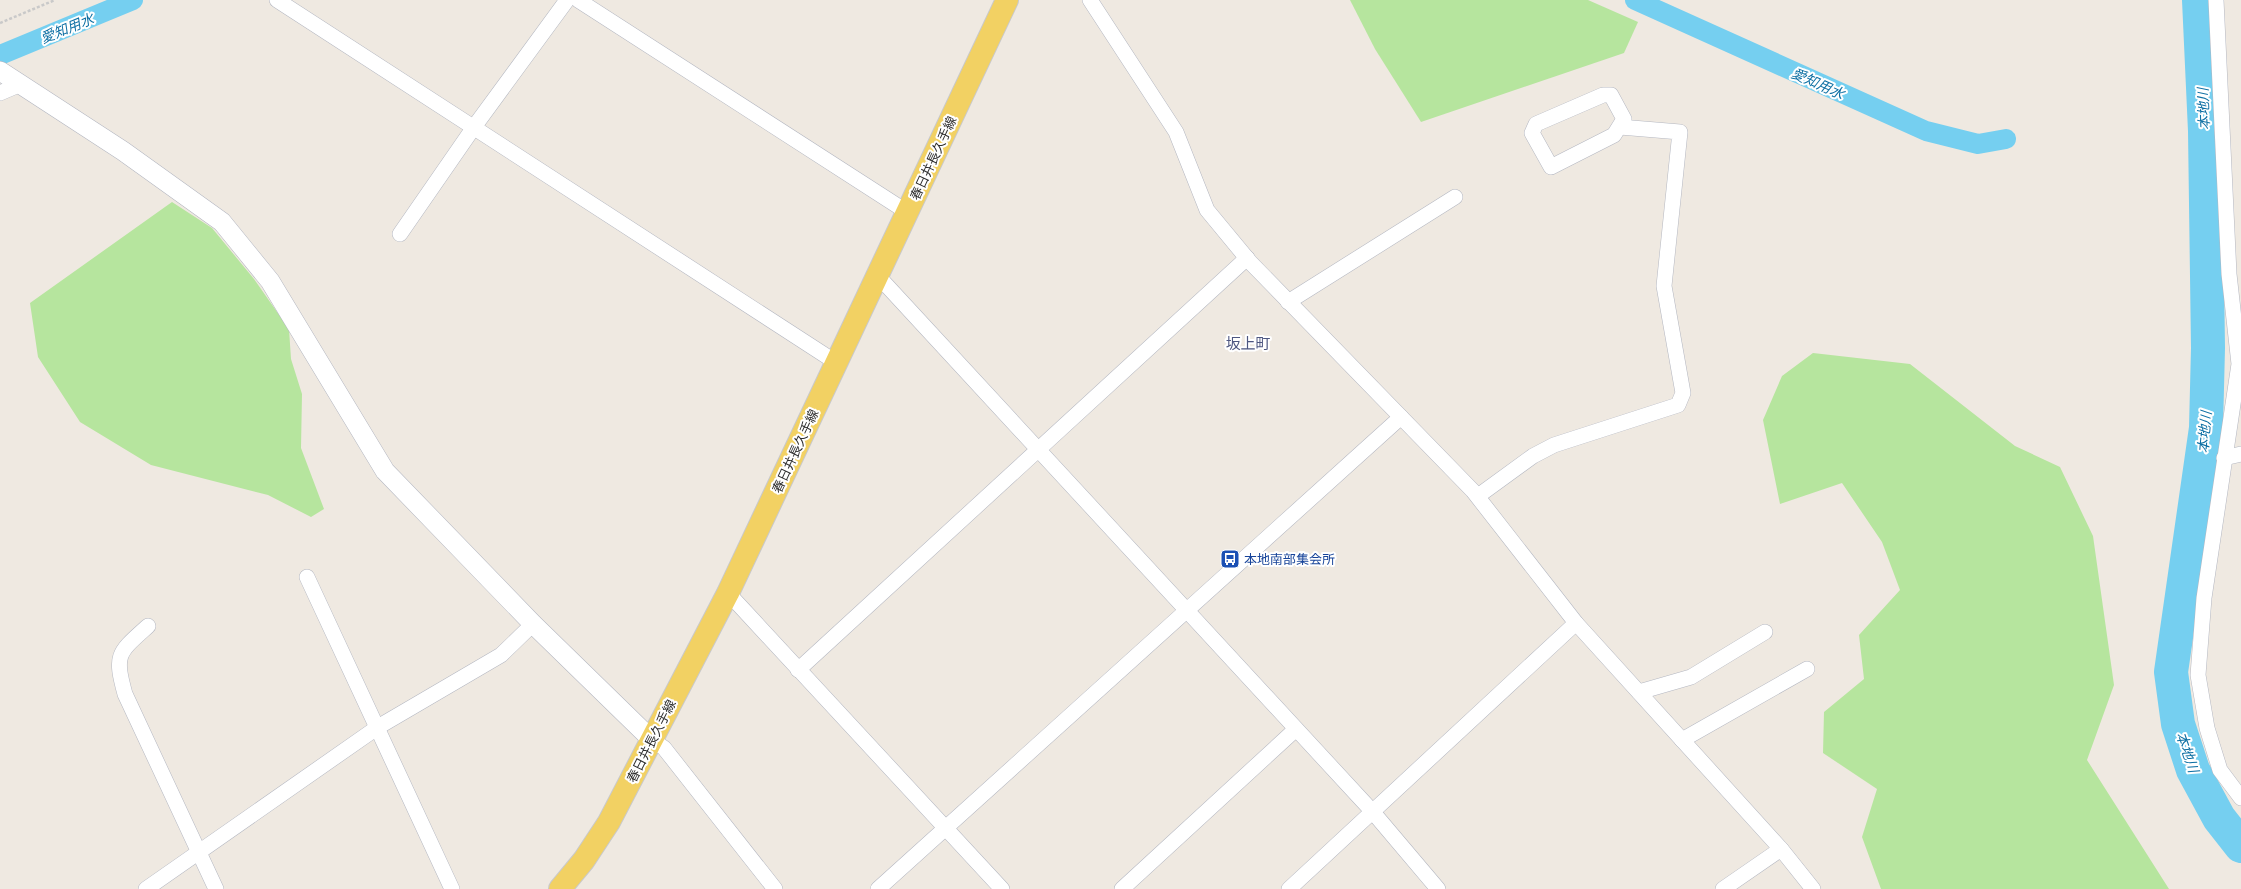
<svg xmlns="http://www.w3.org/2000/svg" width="2241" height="889" font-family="'Exo 2','Noto Sans JP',sans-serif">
<rect width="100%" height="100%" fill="#efe9e1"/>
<!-- green -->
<g fill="#b6e59e">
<path d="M1350,0h238l50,22 -14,31 -203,69 -46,-73z"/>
<path d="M172,202l40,26 42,51 35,50 2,30 11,35 -1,54 23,61 -13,8 -43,-22 -117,-30 -71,-43 -42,-65 -8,-54z"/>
<path d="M1813,353l97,11 105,82 45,21 33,69 21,149 -27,75 82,129h-288l-19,-52 15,-48 -54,-36 1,-41 40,-33 -5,-44 41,-45 -18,-48 -40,-59 -62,21 -17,-84 19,-44z"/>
</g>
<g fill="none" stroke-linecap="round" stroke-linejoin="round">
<!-- canal -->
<g stroke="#75cff0" stroke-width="20">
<path d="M1635,0l291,131 52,13 28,-5"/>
<path d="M0,55l133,-55"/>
</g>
<!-- river -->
<path stroke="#75cff0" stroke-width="34" d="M2199,0l6,131 3,217 -2,80 -35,244 7,52 15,46 26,48 22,28"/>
<defs>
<g id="minor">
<path d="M277,0l560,363"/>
<path d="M578,0l329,212"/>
<path d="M1090,0l86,132 31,78 43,52 223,229 103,132 205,226 32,40"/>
<path d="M2216,0l13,274 10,90 -35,234 -6,77 9,53 13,42 21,28"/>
<path d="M0,93l21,-9"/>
<path d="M1603,95h8l13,24 -10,16 -63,32 -19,-34 4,-9z"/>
<path d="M400,234l74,-107 93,-127"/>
<path d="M878,276l494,535 66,78"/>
<path d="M1288,302l167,-105"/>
<path d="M2224,458l17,-4"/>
<path d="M1478,496l55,-40 21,-11 124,-40 5,-12 -19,-107 16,-154 -60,-5"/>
<path d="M307,577l145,312"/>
<path d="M728,593l274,296"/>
<path d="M148,626c-30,27 -34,28 -23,68l91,195"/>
<path d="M798,670l449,-412"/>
<path d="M1639,692l52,-15 74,-45"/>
<path d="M652,740l12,8 111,141"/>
<path d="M1682,740l125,-71"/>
<path d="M146,889l232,-162 123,-72 32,-31"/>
<path d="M878,889l523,-472"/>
<path d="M1122,889l174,-160"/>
<path d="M1289,889l287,-266"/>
<path d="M1723,889l58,-40"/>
</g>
<path id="tertiary" d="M0,71l123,80 99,71 48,59 115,190 148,153 119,116"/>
<path id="primary" d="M560,889l24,-29 25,-38 119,-229 279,-593"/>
</defs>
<!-- minor casing -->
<use href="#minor" stroke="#b4b7c1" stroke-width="16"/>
<!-- tertiary casing -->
<use href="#tertiary" stroke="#b4b7c1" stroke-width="20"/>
<!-- primary casing -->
<use href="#primary" stroke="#c9c9c9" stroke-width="24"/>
<!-- path -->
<path stroke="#c9c9c9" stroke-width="2.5" stroke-dasharray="3 2" stroke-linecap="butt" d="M0,23l55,-23"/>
<!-- minor -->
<use href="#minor" stroke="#fff" stroke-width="15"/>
<!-- tertiary -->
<use href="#tertiary" stroke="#fff" stroke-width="19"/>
<!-- primary -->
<use href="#primary" stroke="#f2d163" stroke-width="22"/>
</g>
<!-- icons -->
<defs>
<symbol id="bus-square" viewBox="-11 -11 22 22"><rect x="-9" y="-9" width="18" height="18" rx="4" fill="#1a4fb4" stroke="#fff"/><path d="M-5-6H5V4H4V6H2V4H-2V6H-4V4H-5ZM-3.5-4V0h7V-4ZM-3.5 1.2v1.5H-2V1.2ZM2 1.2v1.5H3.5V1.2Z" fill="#fff"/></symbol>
</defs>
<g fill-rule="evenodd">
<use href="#bus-square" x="1219" y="548" width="22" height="22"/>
</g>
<g text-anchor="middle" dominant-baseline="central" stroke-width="4" stroke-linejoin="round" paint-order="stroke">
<!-- street labels -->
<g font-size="13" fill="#2e2e2e" stroke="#fff">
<text transform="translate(933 158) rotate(-65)">春日井長久手線</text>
<text transform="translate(795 451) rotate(-65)">春日井長久手線</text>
<text transform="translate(651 741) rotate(-63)">春日井長久手線</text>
</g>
<!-- transit labels -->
<g font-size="13" fill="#164399" stroke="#fff" text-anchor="start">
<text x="1244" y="559">本地南部集会所</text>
</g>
<!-- water labels -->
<g font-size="14" font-style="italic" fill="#0d6fa3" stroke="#fff">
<text transform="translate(67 28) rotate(-22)">愛知用水</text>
<text transform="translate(1818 83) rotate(24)">愛知用水</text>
<text transform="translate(2203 109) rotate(-92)">本地川</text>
<text transform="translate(2204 432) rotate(-85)">本地川</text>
<text transform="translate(2188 752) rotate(71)">本地川</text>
</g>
<!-- quarter labels -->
<g font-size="15" fill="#4d5680" stroke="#fff">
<text x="1248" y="343">坂上町</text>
</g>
</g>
</svg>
